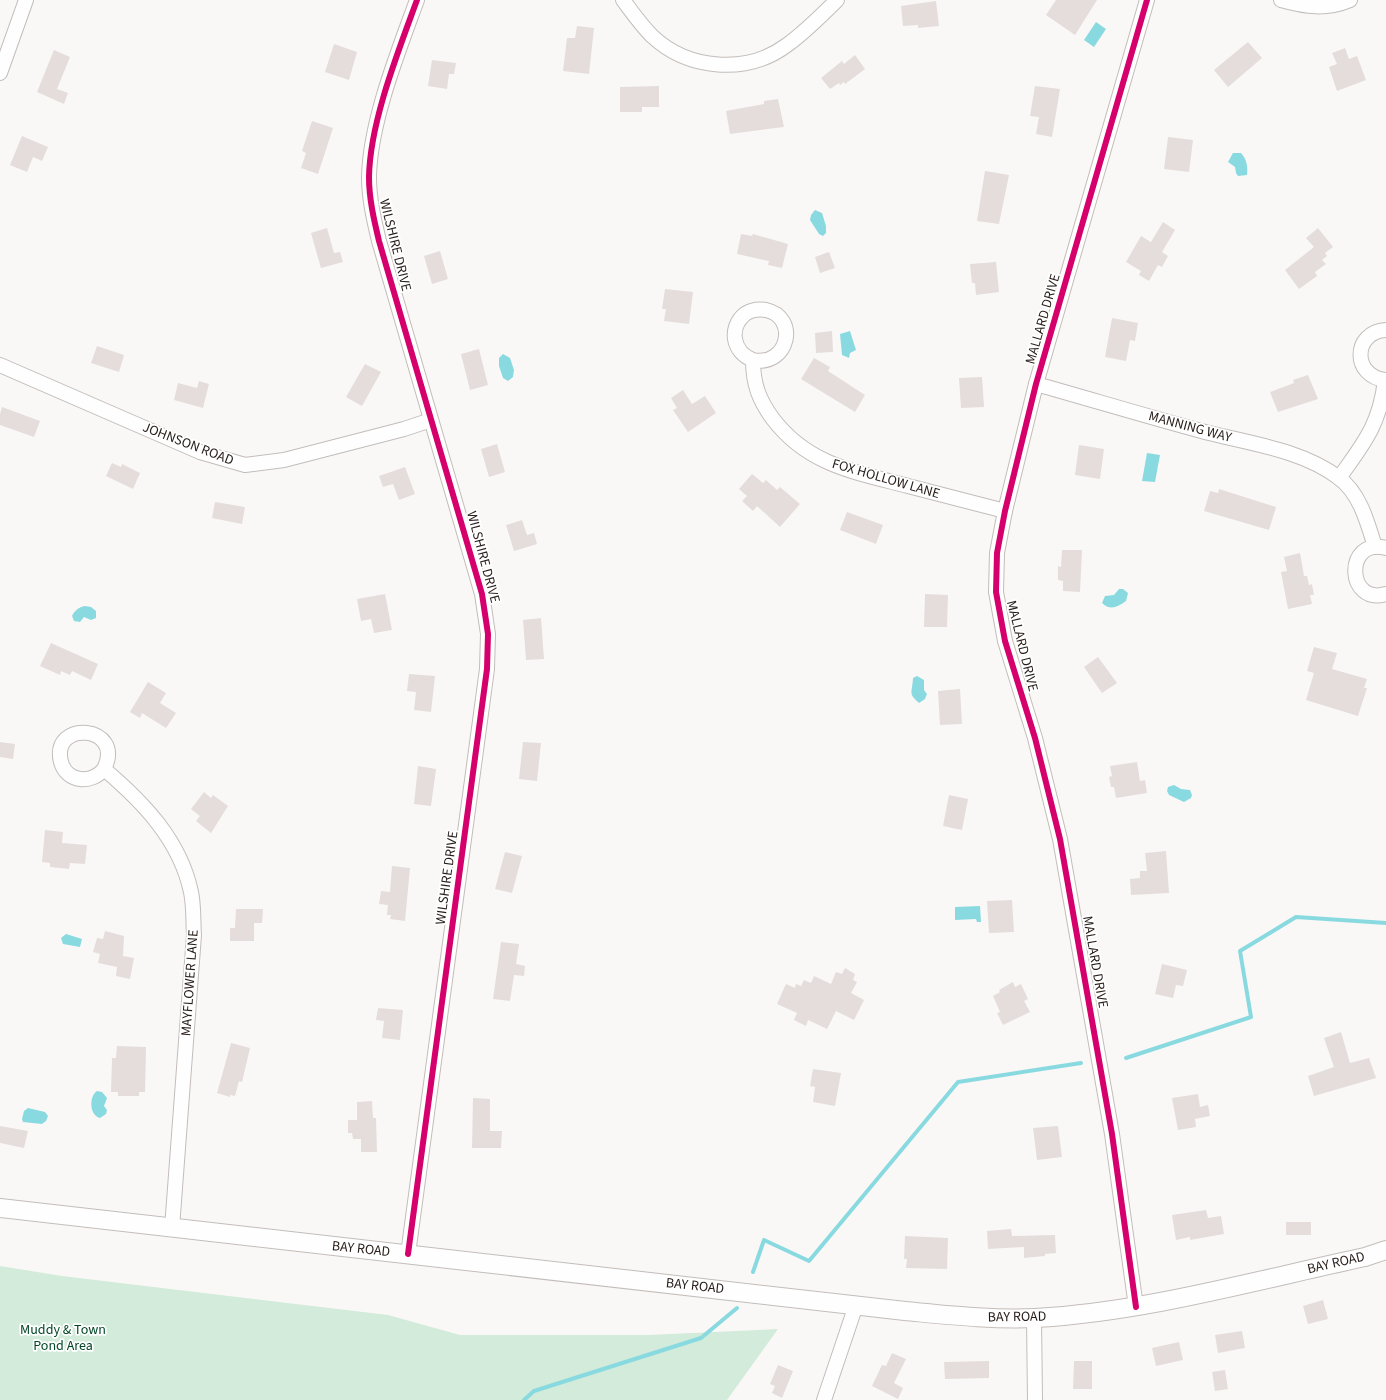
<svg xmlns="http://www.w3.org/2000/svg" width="1386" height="1400" font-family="'Source Sans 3',sans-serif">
<rect width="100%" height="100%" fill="#faf8f6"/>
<!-- green -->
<path fill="#d2ebda" d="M0,1266l62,10 326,39 72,20h188l130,-6 -51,71h-727z"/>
<!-- water -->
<g fill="#89dae0">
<path d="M1096,22l10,7 -12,18 -10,-7z"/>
<path d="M1233,153h8c6,6 7,15 6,22l-9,1 -2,-3 -1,-6 -7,-5z"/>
<path d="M815,210l7,3 4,13v7l-3,3 -4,-2 -9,-14 1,-5z"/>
<path d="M850,331l6,19 -6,3 -1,5 -7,-3 -2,-21z"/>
<path d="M503,354l7,4 4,12 -1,7 -5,4 -5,-3 -4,-12v-8z"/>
<path d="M1147,453l13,2 -5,27 -13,-1z"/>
<path d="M1119,589h4l5,4 -2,8c-8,6 -16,10 -24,2l3,-7 9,-1z"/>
<path d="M85,606l6,1 5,4v7l-5,2 -7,-3 -4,5 -6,-1 -2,-5c2,-5 7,-9 13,-10z"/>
<path d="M917,676l7,4v10l3,4 -2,5 -6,4c-11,-10 -7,-9 -6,-25z"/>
<path d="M1174,785l7,4 9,1 2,5 -1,3 -7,4 -15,-7 -2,-4 1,-4z"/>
<path d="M980,906l1,16h-4l-1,-3 -21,1v-13z"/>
<path d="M66,934l16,5 -2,8 -17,-3 -2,-6z"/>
<path d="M97,1091l5,1 5,6 -3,8 3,4 -1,4 -6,4c-11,-3 -11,-22 -3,-27z"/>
<path d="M28,1108l17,4 3,4 -2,5 -4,3 -19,-2 -1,-3 2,-8z"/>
</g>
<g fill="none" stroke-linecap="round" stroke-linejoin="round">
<!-- stream -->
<g stroke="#89dae0" stroke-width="4">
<path d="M1126,1058l125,-41 -11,-66 56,-34 90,6"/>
<path d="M753,1272l11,-32 45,21 149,-179 123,-19"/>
<path d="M524,1400l10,-9 167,-53 36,-30"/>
</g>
</g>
<!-- building -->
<g fill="#e4dddc">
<path d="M1056,0h41l-22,35 -29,-20z"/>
<path d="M936,1l3,25 -21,2v-3l-15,1 -2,-20z"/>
<path d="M577,26l17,2 -5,46 -26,-3 4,-33h8z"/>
<path d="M1248,42l14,16 -34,29 -14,-17z"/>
<path d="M334,44l23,8 -8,28 -24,-8z"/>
<path d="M1345,48l4,11 8,-3 9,24 -29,11 -8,-24 8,-3 -5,-11z"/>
<path d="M54,50l16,7 -13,32 11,4 -4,11 -27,-12z"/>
<path d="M855,55l10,14 -20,15 -1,-2 -4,3 -1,-2 -9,6 -9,-11 21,-17 2,3z"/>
<path d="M432,60l24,3 -2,11h-5l-2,15 -19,-3z"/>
<path d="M659,86v21h-17v5h-22v-25z"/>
<path d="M1035,86l25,3 -8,48 -16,-3 3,-17 -9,-1z"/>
<path d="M778,99l6,28 -54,7 -4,-23 38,-7v-3z"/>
<path d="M312,121l21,7 -15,46 -17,-6 5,-15 -4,-2z"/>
<path d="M22,136l26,11 -6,14 -9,-4 -6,15 -17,-7z"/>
<path d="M1168,137l25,3 -4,32 -25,-3z"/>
<path d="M985,171l24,4 -10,49 -22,-3z"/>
<path d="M1163,222l12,8 -13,22 6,4 -6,11 -4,-2 -9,16 -10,-6 2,-4 -15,-9 15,-26 10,6z"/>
<path d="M327,228l7,25 6,-1 3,10 -22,6 -10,-35z"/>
<path d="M1318,228l15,19 -8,6 2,3 -5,4 4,4 -11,8 2,4 -18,13 -14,-19 29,-23 -8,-9z"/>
<path d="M741,234l11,2 1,-2 35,10 -6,24 -14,-3 1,-4 -32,-7z"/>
<path d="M440,251l8,28 -16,5 -8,-28z"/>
<path d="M829,252l6,16 -15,5 -5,-16z"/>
<path d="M996,262l3,30 -23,3 -1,-12h-3l-2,-19z"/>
<path d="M665,289l28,3 -4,32 -25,-3 2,-12h-4z"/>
<path d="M1112,318l26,5 -3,18 -5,-1 -4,21 -21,-4z"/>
<path d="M832,331l1,21 -17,1 -1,-20z"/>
<path d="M97,346l27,9 -5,17 -28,-9z"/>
<path d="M479,349l9,36 -18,5 -9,-36z"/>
<path d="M814,358l16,9 -2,4 37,24 -10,17 -54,-33z"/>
<path d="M365,364l16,8 -19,34 -16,-9z"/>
<path d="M1308,375l10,24 -40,13 -8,-20 24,-9 -1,-3z"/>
<path d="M982,377l2,30 -23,1 -2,-30z"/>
<path d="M199,381l10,3 -6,24 -29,-8 4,-17 19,5z"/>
<path d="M683,390l9,14 13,-8 11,17 -28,19 -15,-22 4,-2 -6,-10z"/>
<path d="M2,407l38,14 -6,16 -34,-12v-11z"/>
<path d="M497,444l8,28 -16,5 -8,-28z"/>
<path d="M1079,445l25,4 -4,30 -25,-4z"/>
<path d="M112,463l9,4 1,-3 18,9 -7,16 -27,-13z"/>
<path d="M405,467l10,27 -16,6 -6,-16 -10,3 -4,-11z"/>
<path d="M752,474l11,9 3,-3 11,10 3,-3 20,17 -20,23 -23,-21 -4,5 -11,-10 5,-5 -8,-7z"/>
<path d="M1219,489l57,18 -7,23 -65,-19 6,-20 8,2z"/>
<path d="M215,502l30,5 -3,17 -30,-6z"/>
<path d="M847,512l36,13 -7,19 -36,-14z"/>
<path d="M522,520l5,15 7,-2 3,11 -23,7 -8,-26z"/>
<path d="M1062,550h20l-2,42 -17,-1v-10l-5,-1v-14l3,1z"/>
<path d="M1300,553l4,23h3l2,9 3,-1 2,11h-4l2,9 -24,5 -7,-37 6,-1 -3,-14z"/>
<path d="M385,594l7,36 -18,3 -3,-14 -10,2 -4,-22z"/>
<path d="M925,594l23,1 -1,32h-23z"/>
<path d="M541,618l3,41 -18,1 -3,-40z"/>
<path d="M51,643l47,21 -7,16 -19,-9 -2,4 -9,-4 -1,4 -20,-9z"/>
<path d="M1314,647l23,6 -5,16 35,10 -3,9h3l-9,28 -52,-16 8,-27 -7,-2z"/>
<path d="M1098,657l19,26 -15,10 -18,-26z"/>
<path d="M409,674l26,2 -4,36 -17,-2 2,-18 -9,-1z"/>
<path d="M148,682l18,11 -6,10 16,10 -10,15 -24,-15 -2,5 -10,-6z"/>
<path d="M960,689l2,35 -22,1 -2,-34z"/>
<path d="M0,742l15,2 -2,15 -13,-2z"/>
<path d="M523,742l18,1 -4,38 -18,-2z"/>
<path d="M1137,762l3,19 5,-1 2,13 -31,5 -2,-11h-3l-2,-10 3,-1 -2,-10z"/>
<path d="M418,766l18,3 -5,37 -17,-2z"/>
<path d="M204,792l7,6 2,-3 15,11 -17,27 -15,-12 4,-5 -9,-7z"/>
<path d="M949,795l19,4 -6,31 -19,-4z"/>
<path d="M45,830l18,2 -1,11 25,2 -2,19 -15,-1 -1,6 -19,-2v-4l-8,-1z"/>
<path d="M1166,851l3,42 -38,2 -1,-16 10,-1v-7h7l-2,-18z"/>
<path d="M505,852l17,4 -10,37 -17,-4z"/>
<path d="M392,866l18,2 -5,53 -15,-2 1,-4h-4l1,-10 -9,-1 2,-13 9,1z"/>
<path d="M1012,900l2,32 -25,1 -2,-32z"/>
<path d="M236,909h27l-1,14h-8v18h-24v-13h5z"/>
<path d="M105,931l19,5 -1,20 11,2 -4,21 -14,-3 1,-9 -19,-4 2,-9 -7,-2 4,-14 6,1z"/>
<path d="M501,942l18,2 -3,20 9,2 -1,10 -10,-1 -4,26 -17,-2z"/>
<path d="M1162,964l25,6 -4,16 -7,-1 -3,13 -18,-4z"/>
<path d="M845,968l10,6 -2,6 4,2 -6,11 13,7 -10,20 -18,-9 -9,18 -19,-9 -2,6 -12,-6 3,-7 -20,-9 9,-20 9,4 1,-4 5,2 3,-6 7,3 3,-7 17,8 5,-12 6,2z"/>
<path d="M1013,982l2,5 6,-3 7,15 -4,2 6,11 -27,13 -6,-12 3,-1 -7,-16 7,-4 -1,-2z"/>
<path d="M378,1008l25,2 -3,30 -18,-2 2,-17 -8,-1z"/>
<path d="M1341,1032l9,31 19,-5 7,20 -62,18 -6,-20 26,-9 -10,-29z"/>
<path d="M231,1043l19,5 -8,34 -3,-1 -4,15 -5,-1v2l-13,-4z"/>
<path d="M117,1046l29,1 -1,45h-6v4h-21v-4h-7l1,-34h4z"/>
<path d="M813,1069l28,4 -6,33 -22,-4 2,-15 -5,-1z"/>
<path d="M1198,1094l2,13 8,-2 2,11 -15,3 1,8 -18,3 -6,-32z"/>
<path d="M473,1098l17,1v32h12l-1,17h-29z"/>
<path d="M372,1101l1,17h3l1,34h-16v-13h-8l-1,-6h-4v-13h9v-18z"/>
<path d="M0,1126l28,5 -4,17 -24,-5z"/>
<path d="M1058,1126l4,31 -25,3 -4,-32z"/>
<path d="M1206,1210l2,8 13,-2 3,18 -34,6v-3l-14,3 -4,-25z"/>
<rect x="1286" y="1222" width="25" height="13"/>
<path d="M1011,1229l1,7 43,-1 1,18 -11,1v2l-21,2v-11l-36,2 -1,-18z"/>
<path d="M905,1236l43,2 -1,31 -41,-1 1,-9h-3z"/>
<path d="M1323,1300l5,19 -20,5 -5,-18z"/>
<path d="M1242,1331l3,17 -27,5 -3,-18z"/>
<path d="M1179,1342l4,18 -27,6 -4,-18z"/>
<path d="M892,1353l14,6 -12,24 9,5 -5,11 -26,-13 10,-21 4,1z"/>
<path d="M989,1361v17l-44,1 -1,-17z"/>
<path d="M1074,1361h18v28h-19z"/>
<path d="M778,1365l15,6 -11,27 -10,-5 3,-7 -5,-2z"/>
<path d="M1225,1370l3,19 -13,2 -3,-19z"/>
</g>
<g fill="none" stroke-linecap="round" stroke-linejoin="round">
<defs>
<g id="minor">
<path d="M623,0c9,12 18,25 29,36 36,34 95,39 135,9 18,-13 34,-29 50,-45"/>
<path d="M1281,0c25,7 45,10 69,0"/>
<path d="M0,73l26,-73"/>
<path d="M1386,330c-34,2 -34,47 0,50"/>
<path d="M753,360c-20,-7 -25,-32 -8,-46 6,-4 14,-5 21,-4 33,7 23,57 -13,50 0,24 6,40 20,59 35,46 82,53 135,67 32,8 65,17 97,25"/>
<path d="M0,365l200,87 45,13 39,-5 120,-31 27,-9"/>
<path d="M1036,384c57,16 113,33 169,48 43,11 98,18 134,46 21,15 29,46 36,69"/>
<path d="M1339,478c25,-35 41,-54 46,-98"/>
<path d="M1386,548c-42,-11 -40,58 0,46"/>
<path d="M104,769c-12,15 -37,14 -43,-7 -11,-43 65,-37 43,7 39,33 76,71 87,123 3,14 2,29 3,43l-22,293"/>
<path d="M408,1254l79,-585 1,-35 -6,-40 -103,-353c-5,-21 -10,-42 -10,-64 1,-55 29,-125 48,-177"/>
<path d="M1136,1307l-24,-173 -52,-295 -25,-101 -30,-97 -9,-49 1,-39 8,-42 31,-127 111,-384"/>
<path d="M1034,1318l1,82"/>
<path d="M824,1400l32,-95"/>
</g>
<path id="major" d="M0,1208l905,103c43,4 87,9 130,7 110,-6 222,-38 330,-61l21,-7"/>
</defs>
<!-- minor casing -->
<use href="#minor" stroke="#c3bdba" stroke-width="16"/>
<!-- major casing -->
<use href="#major" stroke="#c3bdba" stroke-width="20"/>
<!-- minor -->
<use href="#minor" stroke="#fefefe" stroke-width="14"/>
<!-- major -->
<use href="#major" stroke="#fefefe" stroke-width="18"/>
<defs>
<g id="cycleway">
<path d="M408,1254l79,-585 1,-35 -6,-40 -103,-353c-5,-21 -10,-42 -10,-64 1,-55 29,-125 48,-177"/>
<path d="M1136,1307l-24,-173 -52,-295 -25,-101 -30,-97 -9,-49 1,-39 8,-42 31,-127 111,-384"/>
</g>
</defs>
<!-- cycleway casing -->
<use href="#cycleway" stroke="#fff" stroke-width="8"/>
<!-- cycleway -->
<use href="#cycleway" stroke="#d6006c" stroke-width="6"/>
</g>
<g text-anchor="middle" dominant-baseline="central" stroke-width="3.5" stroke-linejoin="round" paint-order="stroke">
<!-- street labels -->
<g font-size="14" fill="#261c18" stroke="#fff">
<text transform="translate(395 245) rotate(76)">WILSHIRE DRIVE</text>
<text transform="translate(1043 319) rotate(-74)">MALLARD DRIVE</text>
<text transform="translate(1190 427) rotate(15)">MANNING WAY</text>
<text transform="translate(188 444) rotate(21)">JOHNSON ROAD</text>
<text transform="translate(886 479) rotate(16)">FOX HOLLOW LANE</text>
<text transform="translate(483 557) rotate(75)">WILSHIRE DRIVE</text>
<text transform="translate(1022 646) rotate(76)">MALLARD DRIVE</text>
<text transform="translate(447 878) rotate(-82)">WILSHIRE DRIVE</text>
<text transform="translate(1095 962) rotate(80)">MALLARD DRIVE</text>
<text transform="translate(190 983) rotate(-86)">MAYFLOWER LANE</text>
<text transform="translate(361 1249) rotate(6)">BAY ROAD</text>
<text transform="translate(1336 1263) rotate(-13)">BAY ROAD</text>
<text transform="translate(695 1286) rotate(6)">BAY ROAD</text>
<text transform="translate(1017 1317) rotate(-1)">BAY ROAD</text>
</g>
<!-- park labels -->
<g font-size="14" fill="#034627" stroke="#fff">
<text x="63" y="1330">Muddy &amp; Town<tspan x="63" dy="16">Pond Area</tspan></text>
</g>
</g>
</svg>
